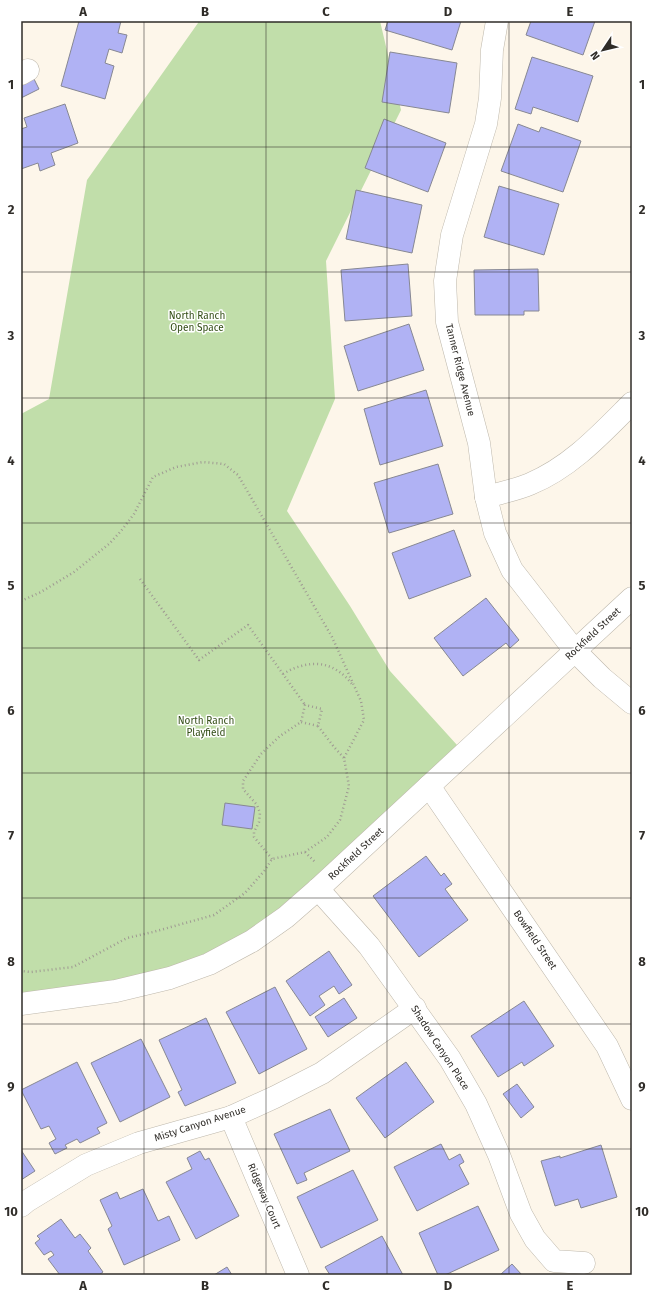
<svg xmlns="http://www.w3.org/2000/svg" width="653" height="1296" font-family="'Fira Sans',sans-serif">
<rect width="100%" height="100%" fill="#fdf6ea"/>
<!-- green -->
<path fill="#c1deaa" d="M198,21h182l21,89 -75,151 9,138 -48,112 63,95 40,65 67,74 -33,34 -143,131 -34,24 -43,22 -39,15 -54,13 -90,12v-582l28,-15 38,-219 111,-157z"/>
<!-- building -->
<g fill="#b0b2f4" stroke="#878893">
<path d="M79,21h42l-3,12 9,2 -5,18 -13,-4 -4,14 9,3 -9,33 -44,-13z"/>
<path d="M388,21h73l-9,29 -67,-20z"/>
<path d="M531,21h64l-12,34 -57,-20z"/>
<path d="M390,52l67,11 -8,50 -67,-11z"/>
<path d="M532,57l61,19 -15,46 -45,-15 -2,7 -16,-5z"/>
<path d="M31,73l8,16 -18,9v-19z"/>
<path d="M65,104l13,39 -27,10 4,12 -15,6 -2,-8 -17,6v-40l6,-2 -3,-9z"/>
<path d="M384,119l62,24 -18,49 -63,-24z"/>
<path d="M518,124l21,8 2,-5 40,14 -18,51 -62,-21z"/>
<path d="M499,186l60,18 -15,51 -60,-18z"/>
<path d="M356,190l66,15 -10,48 -66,-14z"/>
<path d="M408,264l4,52 -67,5 -4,-51z"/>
<path d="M538,269l1,42h-15v4h-49l-1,-45z"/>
<path d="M409,324l15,46 -66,21 -14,-45z"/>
<path d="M426,390l17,56 -63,19 -16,-56z"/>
<path d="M438,464l15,50 -64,19 -15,-50z"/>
<path d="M454,530l17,46 -62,23 -17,-46z"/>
<path d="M486,598l33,42 -9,8 -4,-5 -43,33 -29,-38z"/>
<path d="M225,803l30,4 -3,22 -30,-4z"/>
<path d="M426,856l15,20 3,-3 8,11 -7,5 23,31 -49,37 -46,-61z"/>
<path d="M329,951l23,34 -13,9 -5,-8 -15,10 6,9 -15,11 -24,-35z"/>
<path d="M275,987l32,62 -48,25 -33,-62z"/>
<path d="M344,998l13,20 -29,19 -13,-20z"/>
<path d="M524,1001l30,45 -30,20 -2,-4 -24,15 -27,-41z"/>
<path d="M206,1018l30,65 -51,23 -7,-14 4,-2 -23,-50z"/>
<path d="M141,1039l29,58 -50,25 -29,-59z"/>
<path d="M77,1062l30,61 -10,5 3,5 -20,10 -3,-4 -12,6 2,3 -12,6 -6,-11 7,-4 -7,-13 -8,3 -20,-39z"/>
<path d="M406,1062l28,40 -49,36 -29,-40z"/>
<path d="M517,1084l17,23 -13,11 -18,-24z"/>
<path d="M330,1109l20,42 -46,22 3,7 -10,4 -23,-50z"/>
<path d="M441,1144l8,16 11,-6 4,8 -5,3 10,19 -52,27 -23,-44z"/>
<path d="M601,1145l16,52 -36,11 -3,-9 -23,7 -14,-45 19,-5v2z"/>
<path d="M21,1150l14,21 -14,9z"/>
<path d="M200,1151l5,9 4,-2 30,58 -43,23 -30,-57 26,-13 -5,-11z"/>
<path d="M353,1170l25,50 -57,28 -24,-51z"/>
<path d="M143,1189l15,32 11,-5 11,24 -56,25 -16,-36 4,-3 -12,-26 17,-8 3,7z"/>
<path d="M478,1206l21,44 -54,25h-7l-19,-42z"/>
<path d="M61,1219l14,19 5,-4 11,14 -3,3 15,21 -4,3h-39l-12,-16 6,-4 -3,-4 -7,4 -9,-12 5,-4 -3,-3z"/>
<path d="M382,1236l21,39h-73l-5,-8z"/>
<path d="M512,1264l10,11h-22z"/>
<path d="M227,1267l5,8h-18z"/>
</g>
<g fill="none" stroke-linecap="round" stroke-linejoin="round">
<defs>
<g id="minor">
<path d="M497,21l-5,29 -2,48 -4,26 -34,111 -7,46 2,41 32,121 7,54 9,36 17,37 63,81 27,27 30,25"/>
<path d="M21,74l7,-4"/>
<path d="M486,497c14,-4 30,-7 44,-13 41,-17 71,-50 102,-81"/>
<path d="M429,786l178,260 25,53"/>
<path d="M318,889l51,57 81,113 26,45 23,51 22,59 14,25 19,22 30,2"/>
<path d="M21,1004l95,-13 54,-13 39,-14 43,-23 34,-24 32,-28 314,-291"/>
<path d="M231,1117l67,158"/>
<path d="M21,1206l6,-5 59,-36 53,-22 92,-26 44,-20 47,-24 93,-65"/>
</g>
</defs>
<!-- minor casing -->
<use href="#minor" stroke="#beb8ac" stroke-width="23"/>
<!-- path -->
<g stroke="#9f9a92" stroke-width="2.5" stroke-dasharray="1 3" stroke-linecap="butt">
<path d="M140,579l59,81 49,-35 57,80"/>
<path d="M21,601l20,-9 33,-20 35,-28 12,-13 13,-17 19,-37 23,-10 27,-5 21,2 14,11 94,162 29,64 3,19 -20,38 5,28 -9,34 -13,17 -22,15 -33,7 -7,11 -20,23 -31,22 -61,17 -26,6 -54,29 -42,5 -10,-1"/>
<path d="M283,674c16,-10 38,-15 55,-3 5,3 10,8 14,13"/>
<path d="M318,726l16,21 10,11"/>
<path d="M305,852l11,11"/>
<path d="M272,859l-18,-22v-5l5,-10 1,-9 -3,-8 -14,-16v-8l18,-27 19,-18 21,-14 4,-17 17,4 -4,17 -17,-4"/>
</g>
<!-- minor -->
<use href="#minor" stroke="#fff" stroke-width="22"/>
</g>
<!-- grid -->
<path fill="none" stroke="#2f2c28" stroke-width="1" stroke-opacity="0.55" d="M144,21v1254M266,21v1254M387,21v1254M509,21v1254M21,147h611M21,272h611M21,398h611M21,523h611M21,648h611M21,773h611M21,898h611M21,1024h611M21,1149h611"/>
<g text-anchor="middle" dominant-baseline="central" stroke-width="3" stroke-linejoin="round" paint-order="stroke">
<!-- park labels -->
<g font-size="10" fill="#324d15" stroke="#fff">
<text x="197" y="316">North Ranch<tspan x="197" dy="12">Open Space</tspan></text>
<text x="206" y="721">North Ranch<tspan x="206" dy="12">Playfield</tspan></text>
</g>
<!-- street labels -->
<g font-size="10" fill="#2f2c28" stroke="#fff">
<text transform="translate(460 370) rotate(76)">Tanner Ridge Avenue</text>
<text transform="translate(593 634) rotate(-43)">Rockfield Street</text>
<text transform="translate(356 854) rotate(-43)">Rockfield Street</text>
<text transform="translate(535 940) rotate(56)">Bowfield Street</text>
<text transform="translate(440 1048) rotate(57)">Shadow Canyon Place</text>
<text transform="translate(200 1124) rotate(-18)">Misty Canyon Avenue</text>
<text transform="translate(264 1196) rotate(67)">Ridgeway Court</text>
</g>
</g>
<!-- border -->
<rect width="653" height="1296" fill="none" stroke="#ffffff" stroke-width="44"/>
<!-- north arrow -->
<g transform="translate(603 50) rotate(235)" stroke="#ffffff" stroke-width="3" paint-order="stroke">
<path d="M0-3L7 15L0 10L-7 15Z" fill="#2f2c28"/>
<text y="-6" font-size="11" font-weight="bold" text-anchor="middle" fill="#2f2c28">N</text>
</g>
<rect x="22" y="22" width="609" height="1252" fill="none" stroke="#2f2c28" stroke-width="1.5"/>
<g font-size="13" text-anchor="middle" font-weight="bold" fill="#2f2c28">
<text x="83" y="16">A</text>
<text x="205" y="16">B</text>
<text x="326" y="16">C</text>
<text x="448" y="16">D</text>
<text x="570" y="16">E</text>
<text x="11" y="89">1</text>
<text x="642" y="89">1</text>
<text x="11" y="214">2</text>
<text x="642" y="214">2</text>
<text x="11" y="340">3</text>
<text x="642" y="340">3</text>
<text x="11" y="465">4</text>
<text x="642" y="465">4</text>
<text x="11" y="590">5</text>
<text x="642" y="590">5</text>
<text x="11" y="715">6</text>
<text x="642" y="715">6</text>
<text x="11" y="840">7</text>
<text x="642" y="840">7</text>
<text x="11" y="966">8</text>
<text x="642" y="966">8</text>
<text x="11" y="1091">9</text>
<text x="642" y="1091">9</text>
<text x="11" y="1216">10</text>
<text x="642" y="1216">10</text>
<text x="83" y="1290">A</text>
<text x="205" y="1290">B</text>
<text x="326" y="1290">C</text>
<text x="448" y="1290">D</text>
<text x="570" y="1290">E</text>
</g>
</svg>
